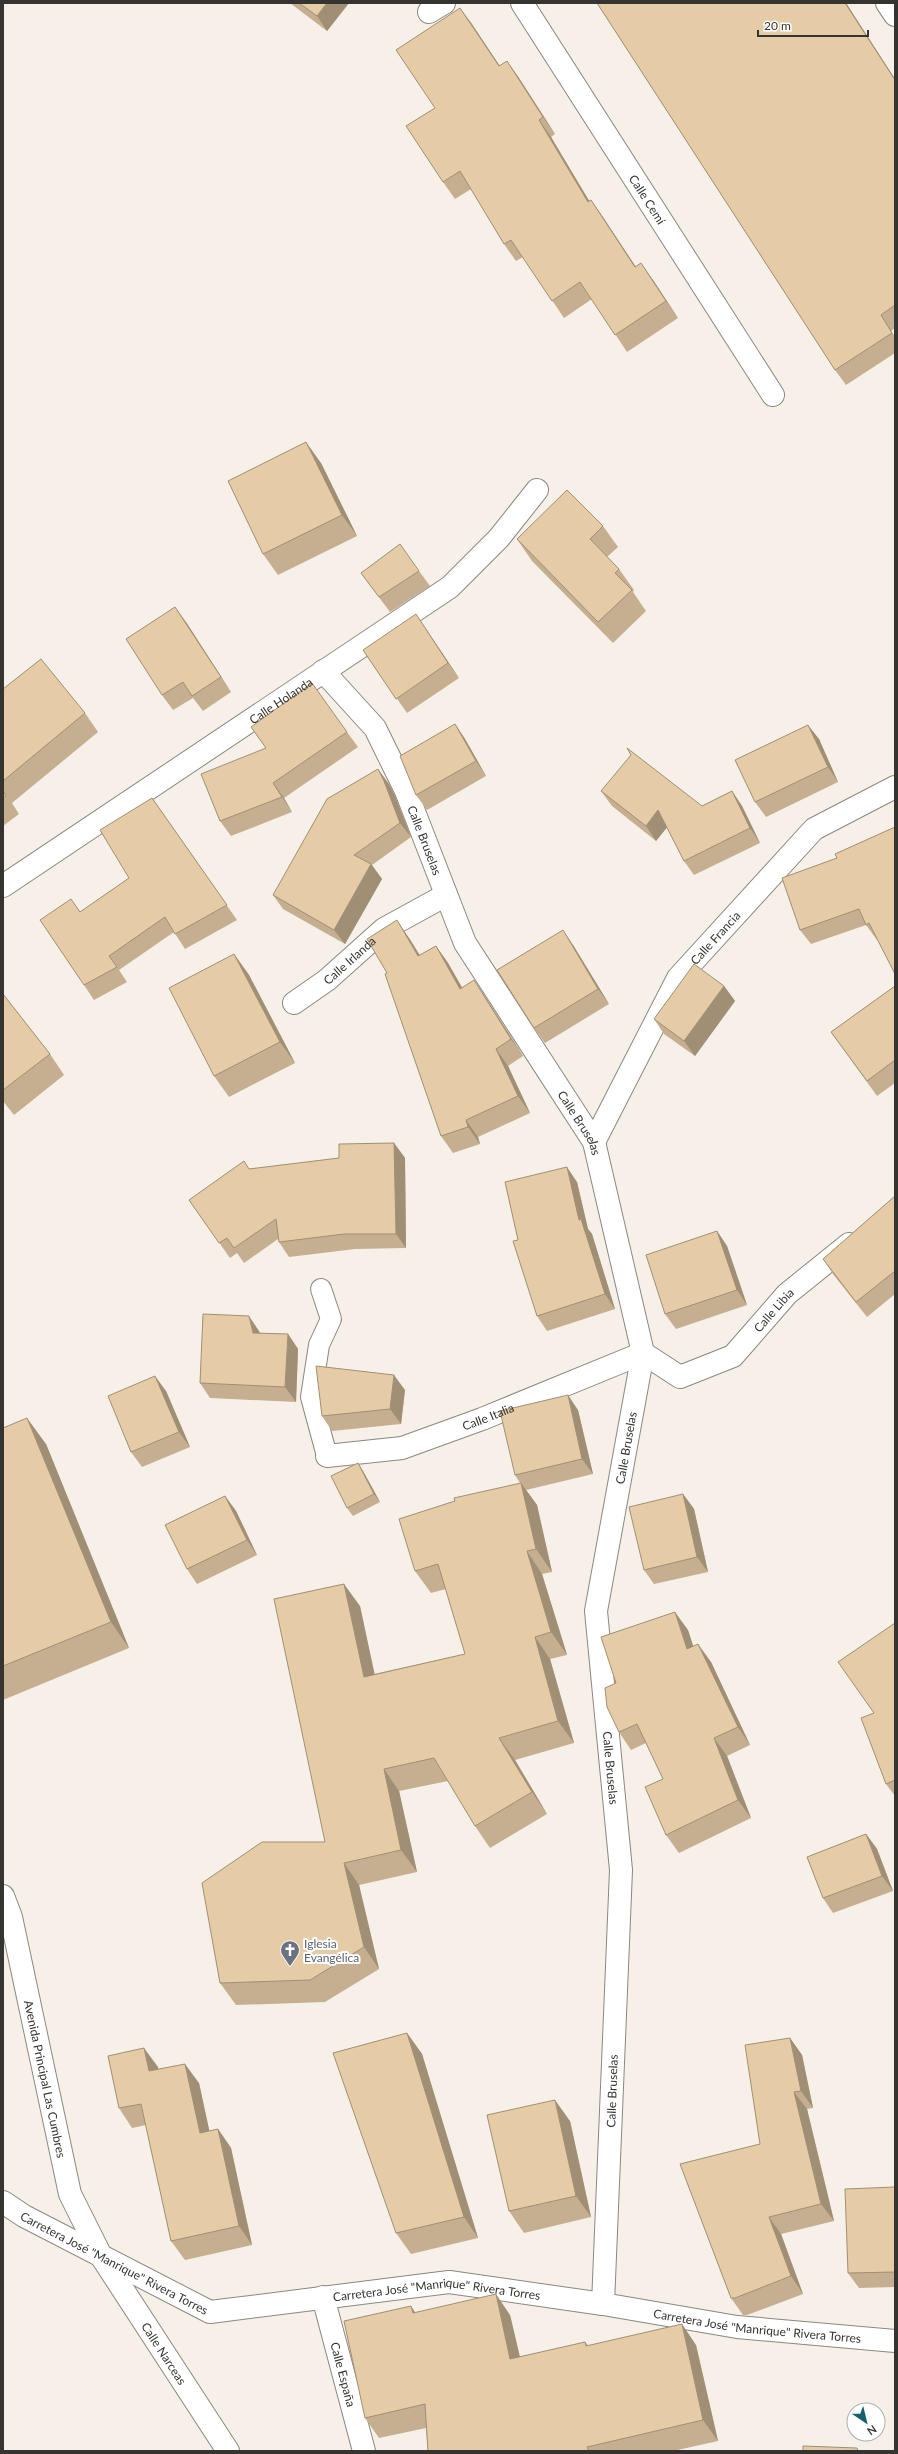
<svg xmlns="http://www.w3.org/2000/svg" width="898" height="2454" font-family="Lato,sans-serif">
<rect width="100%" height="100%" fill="#f6f0e8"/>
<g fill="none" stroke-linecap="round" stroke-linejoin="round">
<defs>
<path id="lane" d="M321,1289l10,30 -12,26 -8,52 16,59"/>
<g id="street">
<path id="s1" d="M522,3l251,392"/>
<path d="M887,3l8,12"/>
<path d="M429,12l15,-9"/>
<path id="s2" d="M323,671l52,57 31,63 59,152 129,199 49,211 -47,258 25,259 -18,434"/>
<path id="s3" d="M3,886l447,-299 49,-49 38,-48"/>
<path id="s4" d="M294,1003l33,-23 57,-51 62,-34"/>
<path id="s5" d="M594,1142l84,-164 136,-149 81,-42"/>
<path id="s6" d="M327,1456l75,-8 80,-29 161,-66 37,24 53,-21 54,-62 62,-50"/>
<path id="s7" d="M323,2297l41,154"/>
</g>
<g id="secondary">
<path id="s8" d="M3,1896l8,21 59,277 31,62 127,195"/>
<path id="s9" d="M3,2202l21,14 186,96 239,-30 154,22 134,23 158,14"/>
</g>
</defs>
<!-- lane casing -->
<use href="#lane" stroke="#8c877f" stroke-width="22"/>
<!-- street casing -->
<use href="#street" stroke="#8c877f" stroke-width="24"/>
<!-- secondary casing -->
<use href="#secondary" stroke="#8c877f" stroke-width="24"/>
<!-- lane -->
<use href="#lane" stroke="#fff" stroke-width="20"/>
<!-- street -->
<use href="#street" stroke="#fff" stroke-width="22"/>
<!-- secondary -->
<use href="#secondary" stroke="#fff" stroke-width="22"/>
</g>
<!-- wall -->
<g fill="#c5af90">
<path d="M290,3h59l-22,28z"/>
<path d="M597,3h249l49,76v249l-4,3 4,5v17l-49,32 -11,-15z"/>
<path d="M460,8l40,58 7,-5 12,17 36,56 -4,3 38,64 2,-1 45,67 17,13 25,38 -51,34 -35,-53 -28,19 -41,-61 -7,4 -12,-17 -33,-55 -16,10 -12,-17 -8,-74z"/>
<path d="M321,463l36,73 -79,39 -15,-21z"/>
<path d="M603,526l15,21 -11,10 12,12 15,21 -1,2 13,19 -33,32 -81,-82 -15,-22z"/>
<path d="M419,571l11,15 -40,26 -29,-39z"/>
<path d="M186,622l45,70 -28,19 -10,-13 -20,12 -11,-15z"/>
<path d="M426,629l33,49 -52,35 -44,-63z"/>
<path d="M3,689l82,24 13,19 -86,71 7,11 -16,12z"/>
<path d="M455,724l10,15 21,37 -59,34 -11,-15z"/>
<path d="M251,727l96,5 11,15 -74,51 8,14 -61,24 -11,-15 46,-73z"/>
<path d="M819,739l19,43 -72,35 -11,-15z"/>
<path d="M389,784l6,12 16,41 -39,28 10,14 -37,65 -62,-35 -10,-14z"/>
<path d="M601,791l101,15 30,-15 10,15 18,37 -66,32 -10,-14 -17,-34 -11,14 -44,-35z"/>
<path d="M152,798l85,122 -52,29 -11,-17 -55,38 8,12 -33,18 -10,-15 -3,-73 48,-34z"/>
<path d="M837,858l41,81 -1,1 -11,-15 -55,19 -11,-14z"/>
<path d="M409,938l11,17 16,-9 12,17 14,24 24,11 37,58 -15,10 22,47 -52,24 2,7 -27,9 -12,-17 -54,-163z"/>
<path d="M573,945l36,59 -64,39 -11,-15z"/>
<path d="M234,954l15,21 46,88 -66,34 -15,-21z"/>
<path d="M724,986l11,15 -40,55 -31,-22 -10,-15z"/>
<path d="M895,986v97l-18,13 -46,-64z"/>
<path d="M3,994l47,60 14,21 -50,40 -11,-14z"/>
<path d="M394,1143l11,15 1,90 -51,1 -66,8 -10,-15 -1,-3 -34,24 -7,-10 -7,5 -41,-58 60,-31 90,-11z"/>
<path d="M577,1182l11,47 4,5 23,75 -68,22 -10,-15 -19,-76z"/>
<path d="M895,1196v98l-28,23 -34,-43 -10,-15z"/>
<path d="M717,1231l10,15 20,59 -71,24 -11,-15z"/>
<path d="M259,1331l1,2 28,1 10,15 -2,53 -86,-4 -10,-15z"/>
<path d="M405,1390l-4,34 -69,7 -10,-15z"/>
<path d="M166,1391l24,56 -48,20 -11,-15z"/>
<path d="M578,1410l15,64 -67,16 11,15 15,67 -10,2 25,81 -17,4 24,84 -59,17 32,54 -57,34 -15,-22 -27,-45 -49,10 18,81 -58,13 20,84 -54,33 -89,3 -16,-22 105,-141 35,-236 14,68 91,-20 -19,-65 -15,4 -16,-22 105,-88 -5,-8z"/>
<path d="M3,1428l43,16 83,204 -126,52z"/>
<path d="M358,1463l5,8 17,31 -27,14 -6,-8z"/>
<path d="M683,1494l11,15 14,63 -54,12 -10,-14z"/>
<path d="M225,1496l11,15 21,44 -60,29 -10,-15z"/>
<path d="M895,1623v173l-9,-12 -12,-71z"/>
<path d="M688,1630l5,16 18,16 39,83 -23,11 24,62 -72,35 -13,-18 -3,-56 -17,-36 -15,7 -12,-18z"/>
<path d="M866,1834l11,15 16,42 -60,22 -10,-15z"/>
<path d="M407,2033l15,21 56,184 -67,16 -15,-21z"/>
<path d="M790,2038l12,17 11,53 -6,1 27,112 -53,13 22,60 -56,21h-4l-12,-17z"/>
<path d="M158,2067v2l41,14 10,48 9,-2 13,19 21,97 -67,15 -14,-19 -25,-116 -14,3 -13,-20z"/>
<path d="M570,2121l21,96 -67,16 -15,-22z"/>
<path d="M895,2187v100l-36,1 -11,-15z"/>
<path d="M415,2312l95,3 10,42 65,-15 3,3h108l22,96 -45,10h-245l-2,-23 -47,10 -14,-20z"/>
</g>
<!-- shaded-wall -->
<g fill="#a08f75">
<path d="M327,3h22l-22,28 -10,-15z"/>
<path d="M845,3h1l49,76v1z"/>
<path d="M460,8l12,16 39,59 -12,-17z"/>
<path d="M507,61l12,17 36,56 -12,-17z"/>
<path d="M539,120l12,17 49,82 -12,-17z"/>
<path d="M591,200l12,17 44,67 -12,-17z"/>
<path d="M641,263l12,17 25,38 -12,-17z"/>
<path d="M306,442l15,21 36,73 -15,-21z"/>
<path d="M175,607l11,15 45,70 -10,-15z"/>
<path d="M416,614l10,15 33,49 -11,-15z"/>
<path d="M455,724l10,15 21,37 -10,-15z"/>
<path d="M808,725l11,14 19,43 -10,-15z"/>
<path d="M378,769l11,15 6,12 16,41 -11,-14z"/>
<path d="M273,783l11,15 8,14 -10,-15z"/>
<path d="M732,791l10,15 18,37 -10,-15z"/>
<path d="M658,810l11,15 -13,16 -10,-15z"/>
<path d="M371,864l11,15 -37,65 -11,-14z"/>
<path d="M397,920l12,18 21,35 -12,-17z"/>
<path d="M563,930l10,15 36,59 -11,-15z"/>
<path d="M436,946l12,17 24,43 -12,-17z"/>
<path d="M234,954l15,21 46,88 -15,-21z"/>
<path d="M474,980l12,18 37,58 -12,-17z"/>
<path d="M724,986l11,15 -40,55 -11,-15z"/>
<path d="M496,1049l12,17 22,47 -12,-17z"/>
<path d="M466,1120l12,17 2,7 -12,-17z"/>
<path d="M394,1143l11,15 1,90 -10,-14z"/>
<path d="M567,1167l10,15 11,47 4,5 23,75 -10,-15 -26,-74z"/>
<path d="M717,1231l10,15 20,59 -10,-15z"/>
<path d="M249,1316l10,15 5,16 -11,-14z"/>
<path d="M288,1334l10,15 -2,53 -11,-15z"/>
<path d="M394,1375l11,15 -4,34 -11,-15z"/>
<path d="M155,1376l11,15 24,56 -11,-15z"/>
<path d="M568,1395l10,15 15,64 -11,-15z"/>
<path d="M27,1418l19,26 83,204 -18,-26z"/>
<path d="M358,1463l5,8 17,31 -6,-8z"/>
<path d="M521,1483l16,22 15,67 -16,-23z"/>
<path d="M683,1494l11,15 14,63 -11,-15z"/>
<path d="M225,1496l11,15 21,44 -10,-15z"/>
<path d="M527,1551l15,23 25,81 -16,-23z"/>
<path d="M344,1584l16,22 20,93 -16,-22z"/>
<path d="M675,1612l13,18 12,37 -13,-18z"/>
<path d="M535,1637l15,22 24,84 -16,-22z"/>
<path d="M698,1644l13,18 39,83 -12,-18z"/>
<path d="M499,1738l16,22 32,54 -15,-22z"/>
<path d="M714,1738l13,18 24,62 -13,-18z"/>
<path d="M384,1769l15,22 18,81 -16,-22z"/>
<path d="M866,1834l11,15 16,42 -11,-15z"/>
<path d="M344,1863l15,22 20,84 -15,-22z"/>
<path d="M407,2033l15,21 56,184 -14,-21z"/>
<path d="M790,2038l12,17 11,53 -12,-17z"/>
<path d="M144,2048l14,19 5,23 -14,-19z"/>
<path d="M185,2064l14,19 15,69 -14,-19z"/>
<path d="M794,2092l13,17 27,112 -13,-17z"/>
<path d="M555,2100l15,21 21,96 -15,-21z"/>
<path d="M218,2129l13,19 21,97 -13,-19z"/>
<path d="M769,2217l12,17 22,60 -12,-18z"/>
<path d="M496,2294l14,21 15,64 -15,-20z"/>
<path d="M411,2306l14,21 -12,-14z"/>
<path d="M682,2324l14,21 22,96 -15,-21z"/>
</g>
<!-- building -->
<g fill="#e5cca7" stroke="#a08f75">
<path d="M299,3h28l-10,13z"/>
<path d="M597,3h248l50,77v225l-14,10 11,18 -57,37z"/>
<path d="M460,8l39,58 8,-5 36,56 -4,3 49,82 3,-2 44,67 6,-4 25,38 -51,34 -35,-53 -28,19 -41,-61 -7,4 -44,-73 -17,11 -37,-56 29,-18 -39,-58z"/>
<path d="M306,442l36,73 -79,39 -35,-73z"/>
<path d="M567,490l36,36 -13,13 29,30 -4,4 17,17 -34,32 -81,-83z"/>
<path d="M400,544l19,27 -40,26 -18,-24z"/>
<path d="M175,607l46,70 -29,19 -9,-14 -21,13 -36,-56z"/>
<path d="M416,614l32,49 -52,36 -33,-49z"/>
<path d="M41,659l44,54 -82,68v-92z"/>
<path d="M312,683l35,49 -74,51 9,14 -62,24 -19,-47 65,-26 -15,-21z"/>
<path d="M455,724l21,37 -60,34 -16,-39z"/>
<path d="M808,725l20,42 -73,35 -20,-42z"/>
<path d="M627,748l75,58 30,-15 18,37 -66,33 -26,-51 -12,16 -45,-35 30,-36z"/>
<path d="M378,769l6,12 16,42 -46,32 17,9 -37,66 -61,-35 54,-96z"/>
<path d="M3,791l3,5 -3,2z"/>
<path d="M152,798l75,107 -52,29 -10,-17 -56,39 8,11 -33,18 -44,-65 31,-21 9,13 49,-34 -29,-48z"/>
<path d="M895,827v147l-26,-51 -3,2 -7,-16 -59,21 -18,-52 55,-20 -2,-4z"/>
<path d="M397,920l21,36 18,-10 24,43 14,-9 37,59 -15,10 22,47 -52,24 2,7 -27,9 -56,-162 2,-1 -20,-34z"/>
<path d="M563,930l35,59 -64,39 -37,-58z"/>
<path d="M234,954l46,88 -66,34 -45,-88z"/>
<path d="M694,964l30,22 -40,55 -30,-22z"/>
<path d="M895,986v74l-28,21 -36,-49z"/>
<path d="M3,994l47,60 -47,36z"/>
<path d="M394,1143l2,91h-52l-65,8 -3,-23 -42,29 -7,-10 -8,5 -30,-43 55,-39 5,8 90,-11v-14z"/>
<path d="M567,1167l12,53 2,-1 24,75 -68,22 -24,-75 5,-1 -13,-58z"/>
<path d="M895,1196v75l-39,31 -33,-43z"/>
<path d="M717,1231l20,59 -72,24 -19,-59z"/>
<path d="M203,1314l46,2 4,17 35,1 -3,53 -85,-4z"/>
<path d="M316,1366l78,9 -4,34 -68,7z"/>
<path d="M155,1376l24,56 -48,20 -23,-56z"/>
<path d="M568,1395l14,64 -67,16 -15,-64z"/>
<path d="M27,1418l84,204 -108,44v-238z"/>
<path d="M358,1463l16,31 -27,14 -16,-32z"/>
<path d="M521,1483l15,66 -9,2 24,81 -16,5 23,84 -59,17 33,54 -57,34 -41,-68 -50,11 17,81 -57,13 20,84 -54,33 -90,3 -18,-100 60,-41h63l-51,-243 70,-15 20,93 101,-23 -27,-90 -23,7 -16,-52 56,-18 -1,-3z"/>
<path d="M683,1494l14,63 -53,13 -15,-63z"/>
<path d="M225,1496l22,44 -60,29 -22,-44z"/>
<path d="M675,1612l12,37 11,-5 40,83 -24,11 24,62 -72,35 -21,-48 18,-8 -26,-55 -18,8 -12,-25 -2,-19 11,-5 -15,-46z"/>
<path d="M895,1623v157l-9,4 -25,-66 13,-5 -36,-51z"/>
<path d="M866,1834l16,42 -59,22 -16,-41z"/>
<path d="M407,2033l57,184 -68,16 -63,-180z"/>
<path d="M790,2038l11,53 -7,1 27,112 -52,13 22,59 -56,22h-4l-51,-134 80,-20 -15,-99z"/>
<path d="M144,2048l5,23 36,-7 15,69 18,-4 21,97 -68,15 -30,-137 -22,4 -11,-52z"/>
<path d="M555,2100l21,96 -67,15 -22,-96z"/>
<path d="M895,2187v85l-47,1 -3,-84z"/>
<path d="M496,2294l14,65 75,-17 1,4 96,-22 21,96 -116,27 2,4h-161l-3,-47 -60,14 -21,-97 67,-15 2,7z"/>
<path d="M803,2446l54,2 1,3h-55z"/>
</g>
<!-- icons -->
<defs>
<symbol id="church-pin" viewBox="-11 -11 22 30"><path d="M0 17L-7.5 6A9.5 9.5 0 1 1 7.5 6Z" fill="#6b7280" stroke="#fff"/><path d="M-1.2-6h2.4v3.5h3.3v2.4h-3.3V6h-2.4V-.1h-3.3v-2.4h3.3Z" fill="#fff"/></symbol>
</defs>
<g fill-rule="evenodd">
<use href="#church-pin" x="279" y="1939" width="22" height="30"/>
</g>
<g text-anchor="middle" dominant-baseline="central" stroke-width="4" stroke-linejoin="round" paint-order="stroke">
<!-- street labels -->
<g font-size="12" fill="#363430" stroke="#fff">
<text stroke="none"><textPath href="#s1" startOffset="233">Calle Cemí</textPath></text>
<text stroke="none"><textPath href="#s3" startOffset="334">Calle Holanda</textPath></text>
<text stroke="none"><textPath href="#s2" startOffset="200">Calle Bruselas</textPath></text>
<text stroke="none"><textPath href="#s5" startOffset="239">Calle Francia</textPath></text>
<text stroke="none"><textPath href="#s4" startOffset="70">Calle Irlanda</textPath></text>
<text stroke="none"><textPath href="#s2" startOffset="524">Calle Bruselas</textPath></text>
<text stroke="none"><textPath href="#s6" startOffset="497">Calle Libia</textPath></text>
<text stroke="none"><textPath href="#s6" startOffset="167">Calle Italia</textPath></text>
<text transform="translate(626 1448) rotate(-80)">Calle Bruselas</text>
<text stroke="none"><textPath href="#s2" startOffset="1184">Calle Bruselas</textPath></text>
<text stroke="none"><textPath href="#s8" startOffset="188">Avenida Principal Las Cumbres</textPath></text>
<text transform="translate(612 2091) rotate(-88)">Calle Bruselas</text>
<text stroke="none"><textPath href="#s9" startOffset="127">Carretera José "Manrique" Rivera Torres</textPath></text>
<text stroke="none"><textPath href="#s9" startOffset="463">Carretera José "Manrique" Rivera Torres</textPath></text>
<text stroke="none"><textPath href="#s9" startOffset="787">Carretera José "Manrique" Rivera Torres</textPath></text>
<text stroke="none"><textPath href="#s8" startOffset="491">Calle Narceas</textPath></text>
<text stroke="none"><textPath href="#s7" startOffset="80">Calle España</textPath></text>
</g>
<!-- worship labels -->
<g font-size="12" fill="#5b616d" stroke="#fff" text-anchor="start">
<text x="304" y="1943">Iglesia<tspan x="304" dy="14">Evangélica</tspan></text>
</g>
</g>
<!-- border -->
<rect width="898" height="2454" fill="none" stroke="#363430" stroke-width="8"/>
<!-- north arrow -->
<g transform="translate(866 2422) rotate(145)"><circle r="19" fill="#ffffff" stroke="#afaeac"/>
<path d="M0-3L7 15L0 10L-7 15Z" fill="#16606e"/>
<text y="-6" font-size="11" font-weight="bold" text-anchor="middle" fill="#363430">N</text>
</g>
<!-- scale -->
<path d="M758 30v6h110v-6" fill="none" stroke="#363430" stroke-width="2"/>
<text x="764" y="30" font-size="12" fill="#363430" stroke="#ffffff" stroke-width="3" paint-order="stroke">20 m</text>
</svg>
